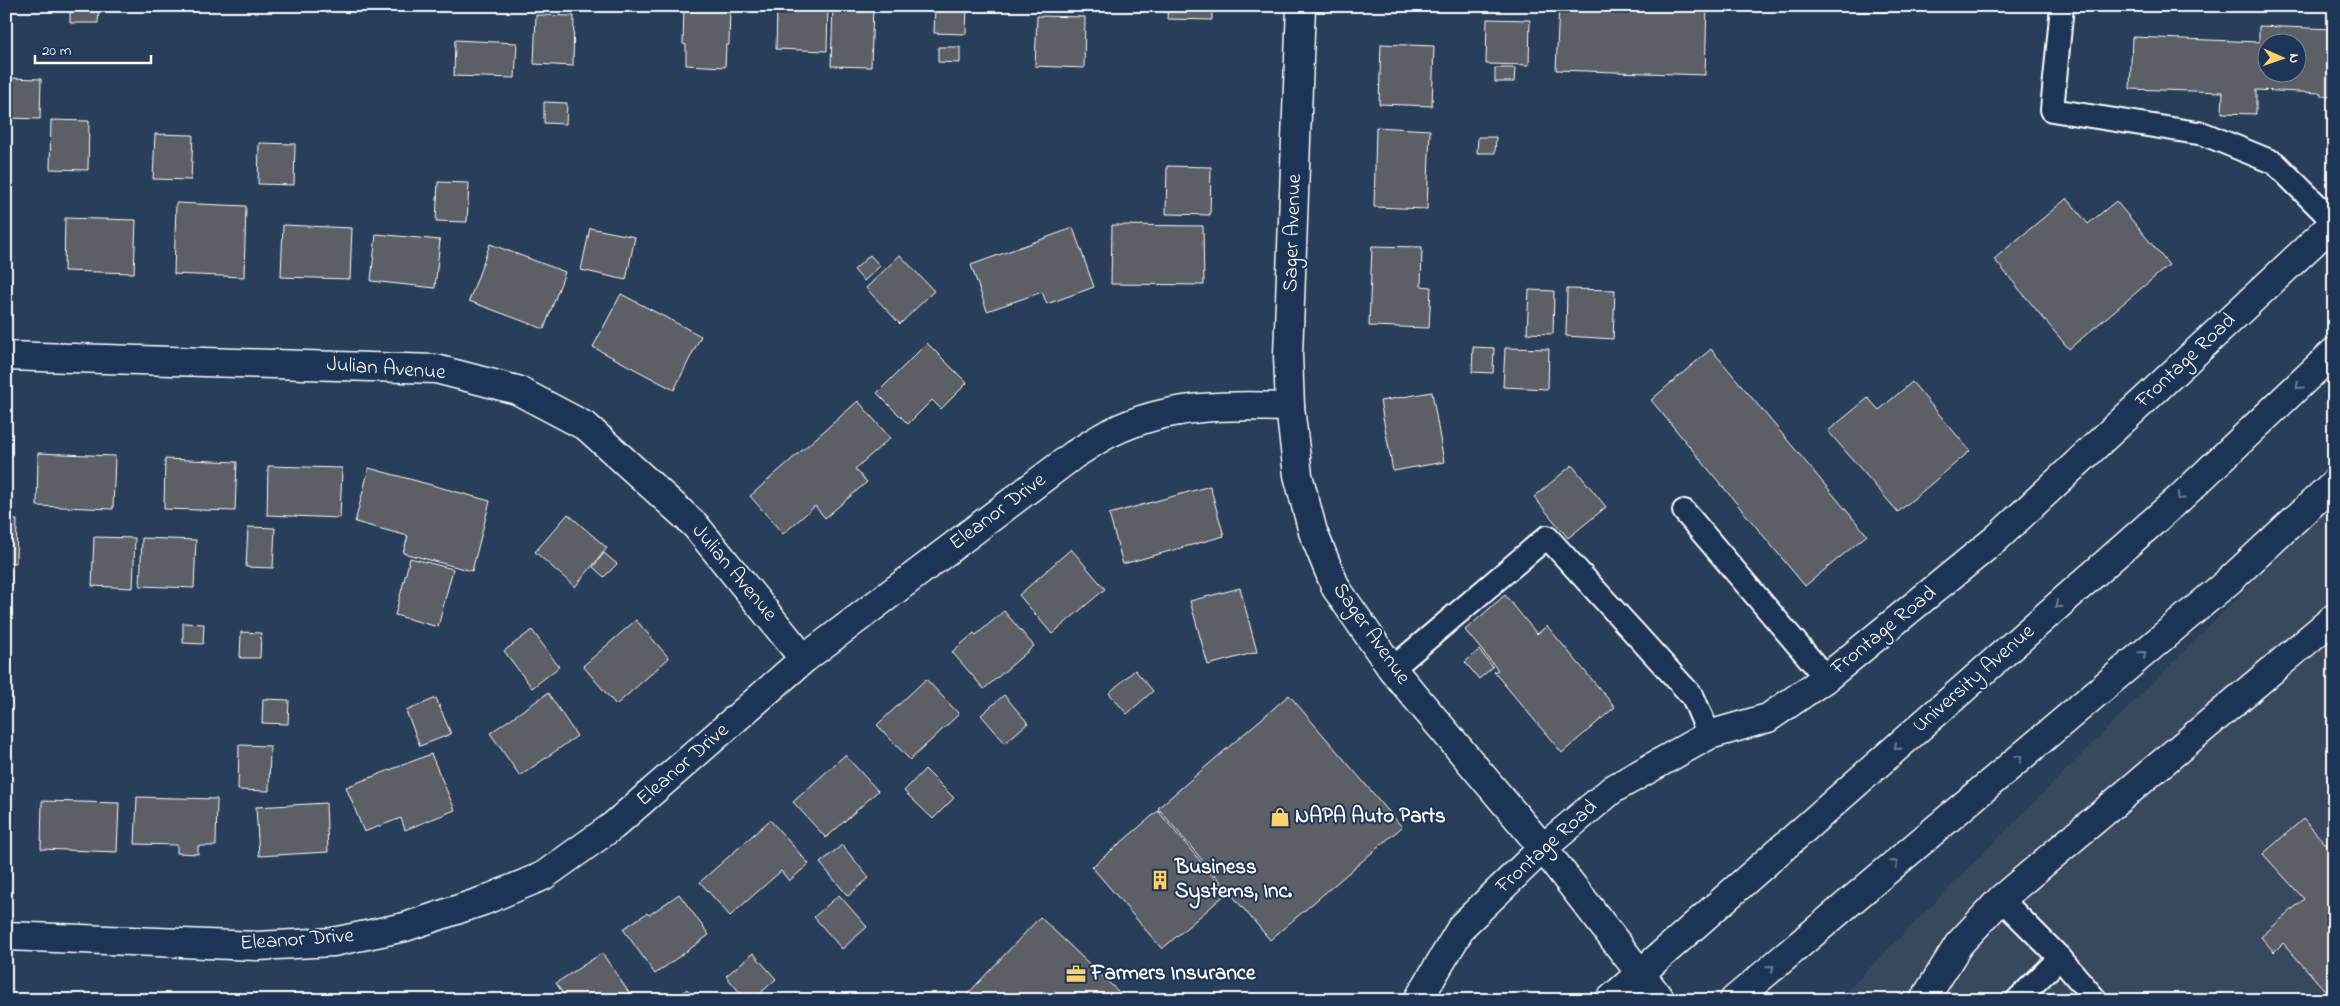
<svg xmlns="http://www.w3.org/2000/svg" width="2340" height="1006" font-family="'Indie Flower',sans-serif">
<rect width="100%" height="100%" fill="#293e5a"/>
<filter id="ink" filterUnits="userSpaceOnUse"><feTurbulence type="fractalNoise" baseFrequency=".02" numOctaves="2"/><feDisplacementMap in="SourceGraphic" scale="10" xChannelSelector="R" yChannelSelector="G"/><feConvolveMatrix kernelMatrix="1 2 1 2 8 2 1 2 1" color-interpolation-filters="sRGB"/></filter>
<g filter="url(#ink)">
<!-- built -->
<path fill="#38485e" d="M2334,500v500h-496z"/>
<!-- building -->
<g fill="#5b6166" stroke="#fff" fill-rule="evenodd">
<path d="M684,6h46l-1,39h-3l-1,22 -39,-2v-20l-3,-1z"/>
<path d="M777,6h51l-1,45 -51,-2z"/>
<path d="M833,6h40l-2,61 -40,-1z"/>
<path d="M935,6h32l-1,28 -32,-1z"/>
<path d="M1168,6h44v14l-45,-1z"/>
<path d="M1436,6h46v2z"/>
<path d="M1559,6h148l-2,69 -149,-5z"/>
<rect x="1857" y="6" width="53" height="6"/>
<path d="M70,7h29l-1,16h-28z"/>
<path d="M536,15l38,1 -1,50 -39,-2z"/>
<path d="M1037,16l48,1 -1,51 -49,-2z"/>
<path d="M1487,19l43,1 -1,45 -43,-1z"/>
<path d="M2259,26l75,3v68l-13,-1v-3l-65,-3v24l-34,-1 1,-21 -93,-3 2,-52 127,5zM2268,42h30v30h-30z"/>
<path d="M455,40l62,3 -2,35 -61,-2z"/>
<path d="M1381,44l53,2 -2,60 -53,-2z"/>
<path d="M938,47h22v16l-22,-1z"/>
<path d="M1495,68h20l-1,14h-19z"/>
<path d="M6,78l35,1 -1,40 -34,-1z"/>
<path d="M544,102l23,1 -1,21 -22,-1z"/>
<path d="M51,120l38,1 -1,49 -38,-1z"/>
<path d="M1376,127l54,3 -3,79 -53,-2z"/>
<path d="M155,134l38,1 -2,45 -38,-1z"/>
<path d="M1478,137h18l-1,16h-18z"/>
<path d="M259,143l36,1 -1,41 -36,-1z"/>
<path d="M1167,166l44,1 -1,48 -44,-1z"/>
<path d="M438,182l31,1 -2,39 -31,-1z"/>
<path d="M2067,198l21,26 28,-23 53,64 -100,84 -75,-90z"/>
<path d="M176,203l70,3 -2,71 -70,-3z"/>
<path d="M65,218l71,2 -2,53 -70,-2z"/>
<path d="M283,225l69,3 -2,51 -69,-2z"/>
<path d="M1112,225l91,1 1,59 -93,-1z"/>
<path d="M590,228l45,9 -9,43 -45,-10z"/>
<path d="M1073,228l21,59 -47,17 -5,-12 -55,19 -16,-46z"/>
<path d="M376,234l64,6 -5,48 -64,-7z"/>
<path d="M490,244l75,28 -21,57 -75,-28z"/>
<path d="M1372,246l50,1 -1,39 10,1 -2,41 -60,-2z"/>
<path d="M870,255l10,11 -16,15 -10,-11z"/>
<path d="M900,255l34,36 -34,33 -34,-36z"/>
<path d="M1567,289l48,1 -2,49 -47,-3z"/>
<path d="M1529,290l25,1 -1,43 -26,-1z"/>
<path d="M621,294l80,42 -27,54 -81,-43z"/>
<path d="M927,343l40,40 -26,26 -9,-9 -24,24 -31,-31z"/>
<path d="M1473,347l21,1 -1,25 -21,-1z"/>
<path d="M1505,348l44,1 -1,40 -45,-2z"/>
<path d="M1711,349l156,186 -62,51 -154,-186z"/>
<path d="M1912,382l58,69 -72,61 -70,-81 40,-33 11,12z"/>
<path d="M1432,392l12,70 -51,9 -13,-70z"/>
<path d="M858,401l32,37 -35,31 12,13 -42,36 -10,-12 -32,28 -33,-38z"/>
<path d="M38,453l77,3 -2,53 -76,-3z"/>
<path d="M165,459l72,3 -2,49 -71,-2z"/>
<path d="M1572,465l34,42 -38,31 -34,-41z"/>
<path d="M268,466l74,2 -2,50 -73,-3z"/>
<path d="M369,468l121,33 -18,70 -69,-18 5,-17 -53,-14z"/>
<path d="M1210,486l14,50 -101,28 -14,-50z"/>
<path d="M568,514l39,34 -32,39 -40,-35z"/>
<path d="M6,520h11l-1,43 -10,-1z"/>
<path d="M248,527l27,1 -2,40 -27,-1z"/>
<path d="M94,537l41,1 -2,50 -41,-2z"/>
<path d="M142,538l54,2 -2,48 -54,-2z"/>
<path d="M1071,549l34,40 -53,45 -33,-39z"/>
<path d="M604,553l13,11 -13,13 -11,-10z"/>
<path d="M410,558l43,11 -15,58 -43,-12z"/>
<path d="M1240,588l17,64 -49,13 -18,-64z"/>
<path d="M1505,595l32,39 10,-8 68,81 -53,46 -68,-81 4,-2 -33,-40z"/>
<path d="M1004,611l30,35 -50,43 -32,-37 22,-19 2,2z"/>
<path d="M636,620l33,38 -53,47 -33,-39z"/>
<path d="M183,623l21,1 -1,20 -20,-1z"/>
<path d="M532,630l27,37 -27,21 -28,-37z"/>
<path d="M241,632l20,1 -1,25h-20z"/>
<path d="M1479,650l14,17 -14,12 -14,-17z"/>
<path d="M1135,670l18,21 -26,23 -18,-21z"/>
<path d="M926,679l33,35 -49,46 -33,-35z"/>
<path d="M548,693l29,43 -57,40 -30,-43z"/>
<path d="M1004,695l24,28 -23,20 -24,-28z"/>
<path d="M1289,695l113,132 -132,113 -112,-132z"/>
<path d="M436,698l15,36 -31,12 -14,-35z"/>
<path d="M263,699l26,1 -1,24 -26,-1z"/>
<path d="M6,743h6l-2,39h-4z"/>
<path d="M239,745l31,1 -1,45 -31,-1z"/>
<path d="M431,754l24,56 -50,20 -4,-12 -37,14 -18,-45z"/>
<path d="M845,755l33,36 -52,47 -33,-36z"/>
<path d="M925,769l29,29 -21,21 -29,-28z"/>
<path d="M137,797l80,2 -1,47h-18v8l-21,-1v-8l-42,-1z"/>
<path d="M42,801l77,2 -2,49 -76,-3z"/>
<path d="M326,803l2,49 -69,4 -3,-49z"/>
<path d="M1158,811l69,82 -65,56 -70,-82z"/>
<path d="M2303,819l31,34v141l-3,3 -48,-54 -9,9 -13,-15 43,-38 -41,-45z"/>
<path d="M770,820l39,44 -20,17 -8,-10 -51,45 -30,-34z"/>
<path d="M842,845l27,33 -21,18 -28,-33z"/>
<path d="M679,894l30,41 -54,39 -32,-45 24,-16 2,2z"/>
<path d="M839,895l28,32 -25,22 -28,-32z"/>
<path d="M1040,917l83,79 -3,4h-158z"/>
<path d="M602,953l32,47h-67l-11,-17z"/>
<path d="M753,953l23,26 -23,21h-7l-20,-24z"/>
<path d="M687,989l8,11h-21z"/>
</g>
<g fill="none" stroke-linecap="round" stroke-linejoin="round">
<defs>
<g id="lane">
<path d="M2062,6l-10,104 152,24 71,29 59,59"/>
<path d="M1684,511l142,167"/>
<path d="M1392,669l155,-132 146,160 16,38"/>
<path d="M2001,899l59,59 36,42"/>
<path d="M2017,1000l43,-42"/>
</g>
<g id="street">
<path d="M1301,6l-13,349 2,52 8,68 15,57 23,56 56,81 151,179 118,152"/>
<path d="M6,356l430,13 81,21 70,37 108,98 109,134"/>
<path d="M6,936l251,10 76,-4 72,-15 78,-26 60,-25 70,-50 191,-167 271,-205c12,-7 24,-16 37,-22 56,-28 116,-27 178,-25"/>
<path d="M1418,1000l45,-75 80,-77 70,-59 96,-54 59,-17 58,-40 171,-140 337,-315"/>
<path d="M1924,1000l35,-56 42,-45 333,-281"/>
</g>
<g id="primary">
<path d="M1610,1000l570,-502 154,-146"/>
<path d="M1734,1000l496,-420 104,-97"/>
</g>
</defs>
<!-- lane casing -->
<use href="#lane" stroke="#fff" stroke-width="26"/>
<!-- street casing -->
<use href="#street" stroke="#fff" stroke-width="31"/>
<!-- primary casing -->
<use href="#primary" stroke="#fff" stroke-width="31"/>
<!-- lane -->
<use href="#lane" stroke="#1d3557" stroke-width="22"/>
<!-- street -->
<use href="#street" stroke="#1d3557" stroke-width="28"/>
<!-- primary -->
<use href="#primary" stroke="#1d3557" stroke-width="28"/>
</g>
<!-- one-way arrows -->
<defs><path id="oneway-chevron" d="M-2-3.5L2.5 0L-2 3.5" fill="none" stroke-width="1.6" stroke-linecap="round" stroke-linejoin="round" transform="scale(1.25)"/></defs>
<g stroke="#6c7c92">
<use href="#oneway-chevron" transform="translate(2299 386) rotate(137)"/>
<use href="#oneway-chevron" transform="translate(2180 497) rotate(138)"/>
<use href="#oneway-chevron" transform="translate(2058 605) rotate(139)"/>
<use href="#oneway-chevron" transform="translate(2143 654) rotate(-40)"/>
<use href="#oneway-chevron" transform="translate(1897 747) rotate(139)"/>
<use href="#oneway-chevron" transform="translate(2019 758) rotate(-40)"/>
<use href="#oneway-chevron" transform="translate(1895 863) rotate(-40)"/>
<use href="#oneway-chevron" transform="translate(1771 968) rotate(-40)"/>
</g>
</g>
<!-- icons -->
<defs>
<symbol id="shop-bare" viewBox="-9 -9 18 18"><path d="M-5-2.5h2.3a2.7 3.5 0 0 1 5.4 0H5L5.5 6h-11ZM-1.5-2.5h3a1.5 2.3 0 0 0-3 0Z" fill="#ffd166" stroke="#1d3557" stroke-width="2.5" paint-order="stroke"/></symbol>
<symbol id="building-bare" viewBox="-9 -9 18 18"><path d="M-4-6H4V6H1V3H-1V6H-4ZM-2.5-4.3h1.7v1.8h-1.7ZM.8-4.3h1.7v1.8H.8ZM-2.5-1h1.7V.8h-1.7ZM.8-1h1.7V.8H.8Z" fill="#ffd166" stroke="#1d3557" stroke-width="2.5" paint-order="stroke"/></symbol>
<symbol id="office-bare" viewBox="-9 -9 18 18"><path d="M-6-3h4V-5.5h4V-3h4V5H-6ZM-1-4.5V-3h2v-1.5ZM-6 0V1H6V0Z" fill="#ffd166" stroke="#1d3557" stroke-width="2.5" paint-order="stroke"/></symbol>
</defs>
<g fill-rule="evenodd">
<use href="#shop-bare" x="1266" y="803" width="28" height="28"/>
<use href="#building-bare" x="1146" y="866" width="28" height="28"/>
<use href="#office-bare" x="1062" y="960" width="28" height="28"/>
</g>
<g text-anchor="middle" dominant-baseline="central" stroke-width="4" stroke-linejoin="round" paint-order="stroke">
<!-- street labels -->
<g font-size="21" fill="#fff" stroke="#1d3557">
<text transform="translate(1293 233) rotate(-88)">Sager Avenue</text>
<text transform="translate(2186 361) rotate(-43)">Frontage Road</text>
<text transform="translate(386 369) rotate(4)">Julian Avenue</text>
<text transform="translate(998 512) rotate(-37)">Eleanor Drive</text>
<text transform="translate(734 573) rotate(50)">Julian Avenue</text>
<text transform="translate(1884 631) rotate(-39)">Frontage Road</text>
<text transform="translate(1371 634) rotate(55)">Sager Avenue</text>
<text transform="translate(1974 679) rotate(-41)">University Avenue</text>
<text transform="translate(683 765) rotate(-41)">Eleanor Drive</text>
<text transform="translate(1547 847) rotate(-42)">Frontage Road</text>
<text transform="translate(297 940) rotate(-4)">Eleanor Drive</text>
</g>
<!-- poi labels -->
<g font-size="21" font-weight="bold" fill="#fff" stroke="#1d3557" text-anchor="start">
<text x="1295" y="817">NAPA Auto Parts</text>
<text x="1175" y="868">Business<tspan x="1175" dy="24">Systems, Inc.</tspan></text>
<text x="1091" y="974">Farmers Insurance</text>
</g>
</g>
<!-- margin -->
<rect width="2340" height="1006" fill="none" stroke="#1d3557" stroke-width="25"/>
<rect x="12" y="12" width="2315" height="981" fill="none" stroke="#fff" stroke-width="2" filter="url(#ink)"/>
<!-- north arrow -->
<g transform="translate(2282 58) rotate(92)"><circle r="24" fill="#1d3557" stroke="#77869a"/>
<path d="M0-4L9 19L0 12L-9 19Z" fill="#ffd166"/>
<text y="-8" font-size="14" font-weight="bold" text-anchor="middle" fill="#ffffff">N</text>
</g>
<!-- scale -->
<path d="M35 55v8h116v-8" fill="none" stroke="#ffffff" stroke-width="2.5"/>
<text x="42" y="55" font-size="15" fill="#ffffff" stroke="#1d3557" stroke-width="4" paint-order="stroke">20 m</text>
</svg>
